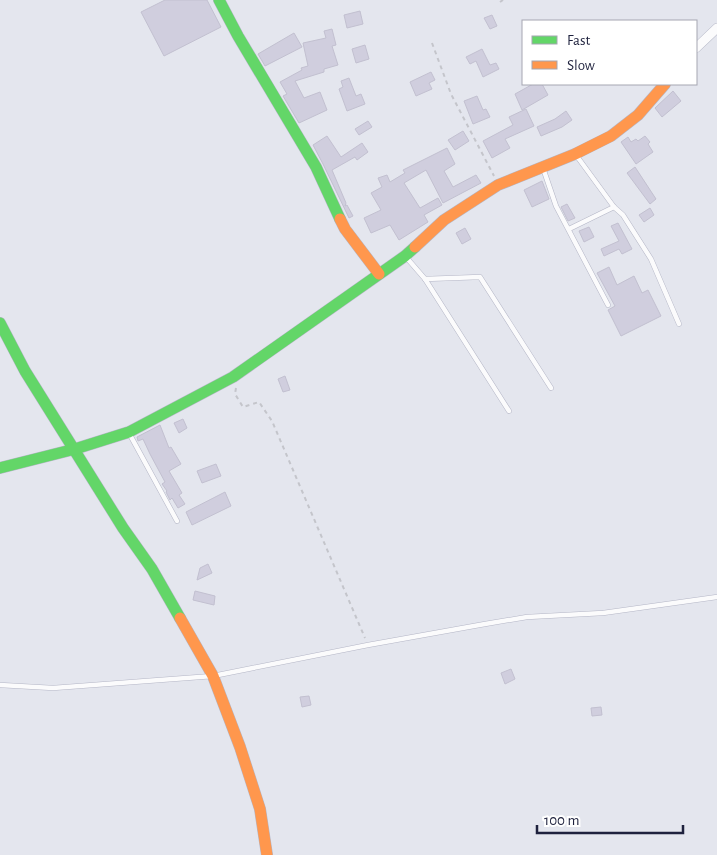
<svg xmlns="http://www.w3.org/2000/svg" width="717" height="855" font-family="'Alegreya Sans',sans-serif">
<rect width="100%" height="100%" fill="#e4e6ee"/>
<!-- building -->
<g fill="#d0cede" stroke="#c2c0d0">
<path d="M165,0h42l14,27 -57,29 -23,-44z"/>
<path d="M360,11l3,13 -16,4 -3,-13z"/>
<path d="M492,15l5,11 -7,3 -6,-11z"/>
<path d="M332,29l4,16 -4,1 6,19 -14,4v3l-29,9 9,17 16,-6 7,18 -28,13 -16,-27 4,-2 -7,-12 22,-12 -1,-2 7,-2 -5,-23 23,-5 -2,-7z"/>
<path d="M294,33l8,14 -37,19 -7,-12z"/>
<path d="M365,45l4,14 -13,4 -4,-14z"/>
<path d="M482,49l8,16 6,-2 3,6 -16,8 -7,-16 -6,3 -4,-7z"/>
<path d="M431,72l4,8 -6,3 3,6 -16,7 -6,-14z"/>
<path d="M349,78l7,18 5,-2 4,10 -18,7 -8,-22 4,-2 -2,-6z"/>
<path d="M533,84h9l6,11 -26,15 -7,-16z"/>
<path d="M673,91l8,10 -19,16 -7,-9z"/>
<path d="M477,96l6,14 3,-1 4,8 -17,7 -9,-23z"/>
<path d="M526,109l8,17 -29,13 5,9 -18,10 -9,-17 30,-16 -4,-8z"/>
<path d="M566,111l6,9 -10,7 -21,9 -4,-9 18,-8z"/>
<path d="M368,121l4,6 -13,8 -4,-6z"/>
<path d="M463,131l6,10 -14,9 -7,-10z"/>
<path d="M327,136l14,21 21,-14 6,9 -11,8 -2,-3 -23,13 14,33 -1,3 2,-1 6,11 -4,2 -26,-54 -10,-19z"/>
<path d="M645,136l5,6 -2,2 5,8 -17,12 -15,-22 7,-5 3,5 5,-3 2,2z"/>
<path d="M447,148l8,16 -11,7 9,16 23,-12 5,8 -38,20 -17,-33 -22,13 16,25 18,-10 4,7 -18,10 4,7 -29,18 -9,-15 -19,8 -7,-15 17,-8 -10,-17 11,-6 -4,-9 9,-3 3,7 15,-9 -2,-3z"/>
<path d="M635,167l21,32 -6,5 -23,-31z"/>
<path d="M542,181l7,18 -17,8 -8,-17z"/>
<path d="M567,204l8,14 -7,3 -7,-14z"/>
<path d="M650,208l4,7 -10,7 -5,-7z"/>
<path d="M618,223l14,26 -10,5 -3,-5 -15,7 -3,-7 18,-8 -8,-15z"/>
<path d="M589,227l5,10 -10,5 -5,-11z"/>
<path d="M465,228l6,11 -9,5 -6,-11z"/>
<path d="M609,267l8,18 17,-9 8,17 6,-3 13,26 -40,20 -13,-26 7,-4 -18,-33z"/>
<path d="M285,376l5,14 -7,2 -5,-13z"/>
<path d="M183,419l4,9 -8,5 -5,-10z"/>
<path d="M160,425l9,23 2,-1 10,17 -12,7 13,22 -3,2 6,9 -7,4 -6,-10 -2,2 -4,-8 1,-1 -5,-7 3,-2 -15,-28 -7,-15 -5,2 -1,-4z"/>
<path d="M216,464l5,12 -19,7 -5,-12z"/>
<path d="M225,492l6,14 -39,19 -6,-13z"/>
<path d="M208,564l4,9 -15,7 3,-12z"/>
<path d="M195,591l20,5 -1,9 -21,-5z"/>
<path d="M511,669l4,10 -10,5 -4,-11z"/>
<path d="M309,696l2,9 -9,2 -2,-10z"/>
<path d="M601,707l1,8 -10,1 -1,-8z"/>
</g>
<g fill="none" stroke-linecap="round" stroke-linejoin="round">
<defs>
<g id="lane">
<path d="M576,155l38,52 9,8 28,44 28,65"/>
<path d="M543,168l13,38 52,99"/>
<path d="M569,229l45,-22"/>
<path d="M406,257l19,22 84,132"/>
<path d="M425,279l55,-2 71,111"/>
<path d="M129,433l48,88"/>
<path d="M0,685l53,3 160,-12 155,-31 117,-21 42,-7 76,-4 114,-16"/>
</g>
<path id="street" d="M696,48l21,-20"/>
<g id="fast">
<path d="M219,0l19,36 78,131 24,52"/>
<path d="M0,323l25,48 98,157 29,41 28,49"/>
<path d="M0,468l75,-19 54,-17 104,-55 172,-121 10,-9"/>
</g>
<g id="slow">
<path d="M340,219l5,10 34,45"/>
<path d="M415,247l29,-27 54,-35 77,-31 36,-18 27,-21 27,-31"/>
<path d="M180,618l33,58 27,71 20,62 7,46"/>
</g>
</defs>
<!-- lane casing -->
<use href="#lane" stroke="#b4b6c6" stroke-width="5.5"/>
<!-- street casing -->
<use href="#street" stroke="#b4b6c6" stroke-width="10"/>
<!-- fast casing -->
<use href="#fast" stroke="#b4b6c6" stroke-width="12"/>
<!-- slow casing -->
<use href="#slow" stroke="#b4b6c6" stroke-width="12"/>
<!-- path -->
<g stroke="#c4c5cb" stroke-width="2" stroke-dasharray="4 4" stroke-linecap="butt">
<path d="M500,2l3,-2"/>
<path d="M432,43l19,51 43,82"/>
<path d="M236,388l-1,6 8,13 16,-5 13,19 93,217"/>
</g>
<!-- lane -->
<use href="#lane" stroke="#fbfbfc" stroke-width="4.5"/>
<!-- street -->
<use href="#street" stroke="#fbfbfc" stroke-width="9"/>
<!-- fast -->
<use href="#fast" stroke="#63d668" stroke-width="11"/>
<!-- slow -->
<use href="#slow" stroke="#ff974d" stroke-width="11"/>
</g>
<!-- legend -->
<rect x="522" y="20" width="175" height="65" fill="#ffffff" stroke="#a5a6b1"/>
<rect x="532" y="36" width="25" height="8" fill="#63d668" stroke="#a5a6b1"/>
<text x="567" y="45" font-size="15" fill="#1e213d">Fast</text>
<rect x="532" y="61" width="25" height="8" fill="#ff974d" stroke="#a5a6b1"/>
<text x="567" y="70" font-size="15" fill="#1e213d">Slow</text>
<!-- scale -->
<path d="M537 825v8h146v-8" fill="none" stroke="#1e213d" stroke-width="2.5"/>
<text x="544" y="825" font-size="15" fill="#1e213d" stroke="#ffffff" stroke-width="4" paint-order="stroke">100 m</text>
</svg>
